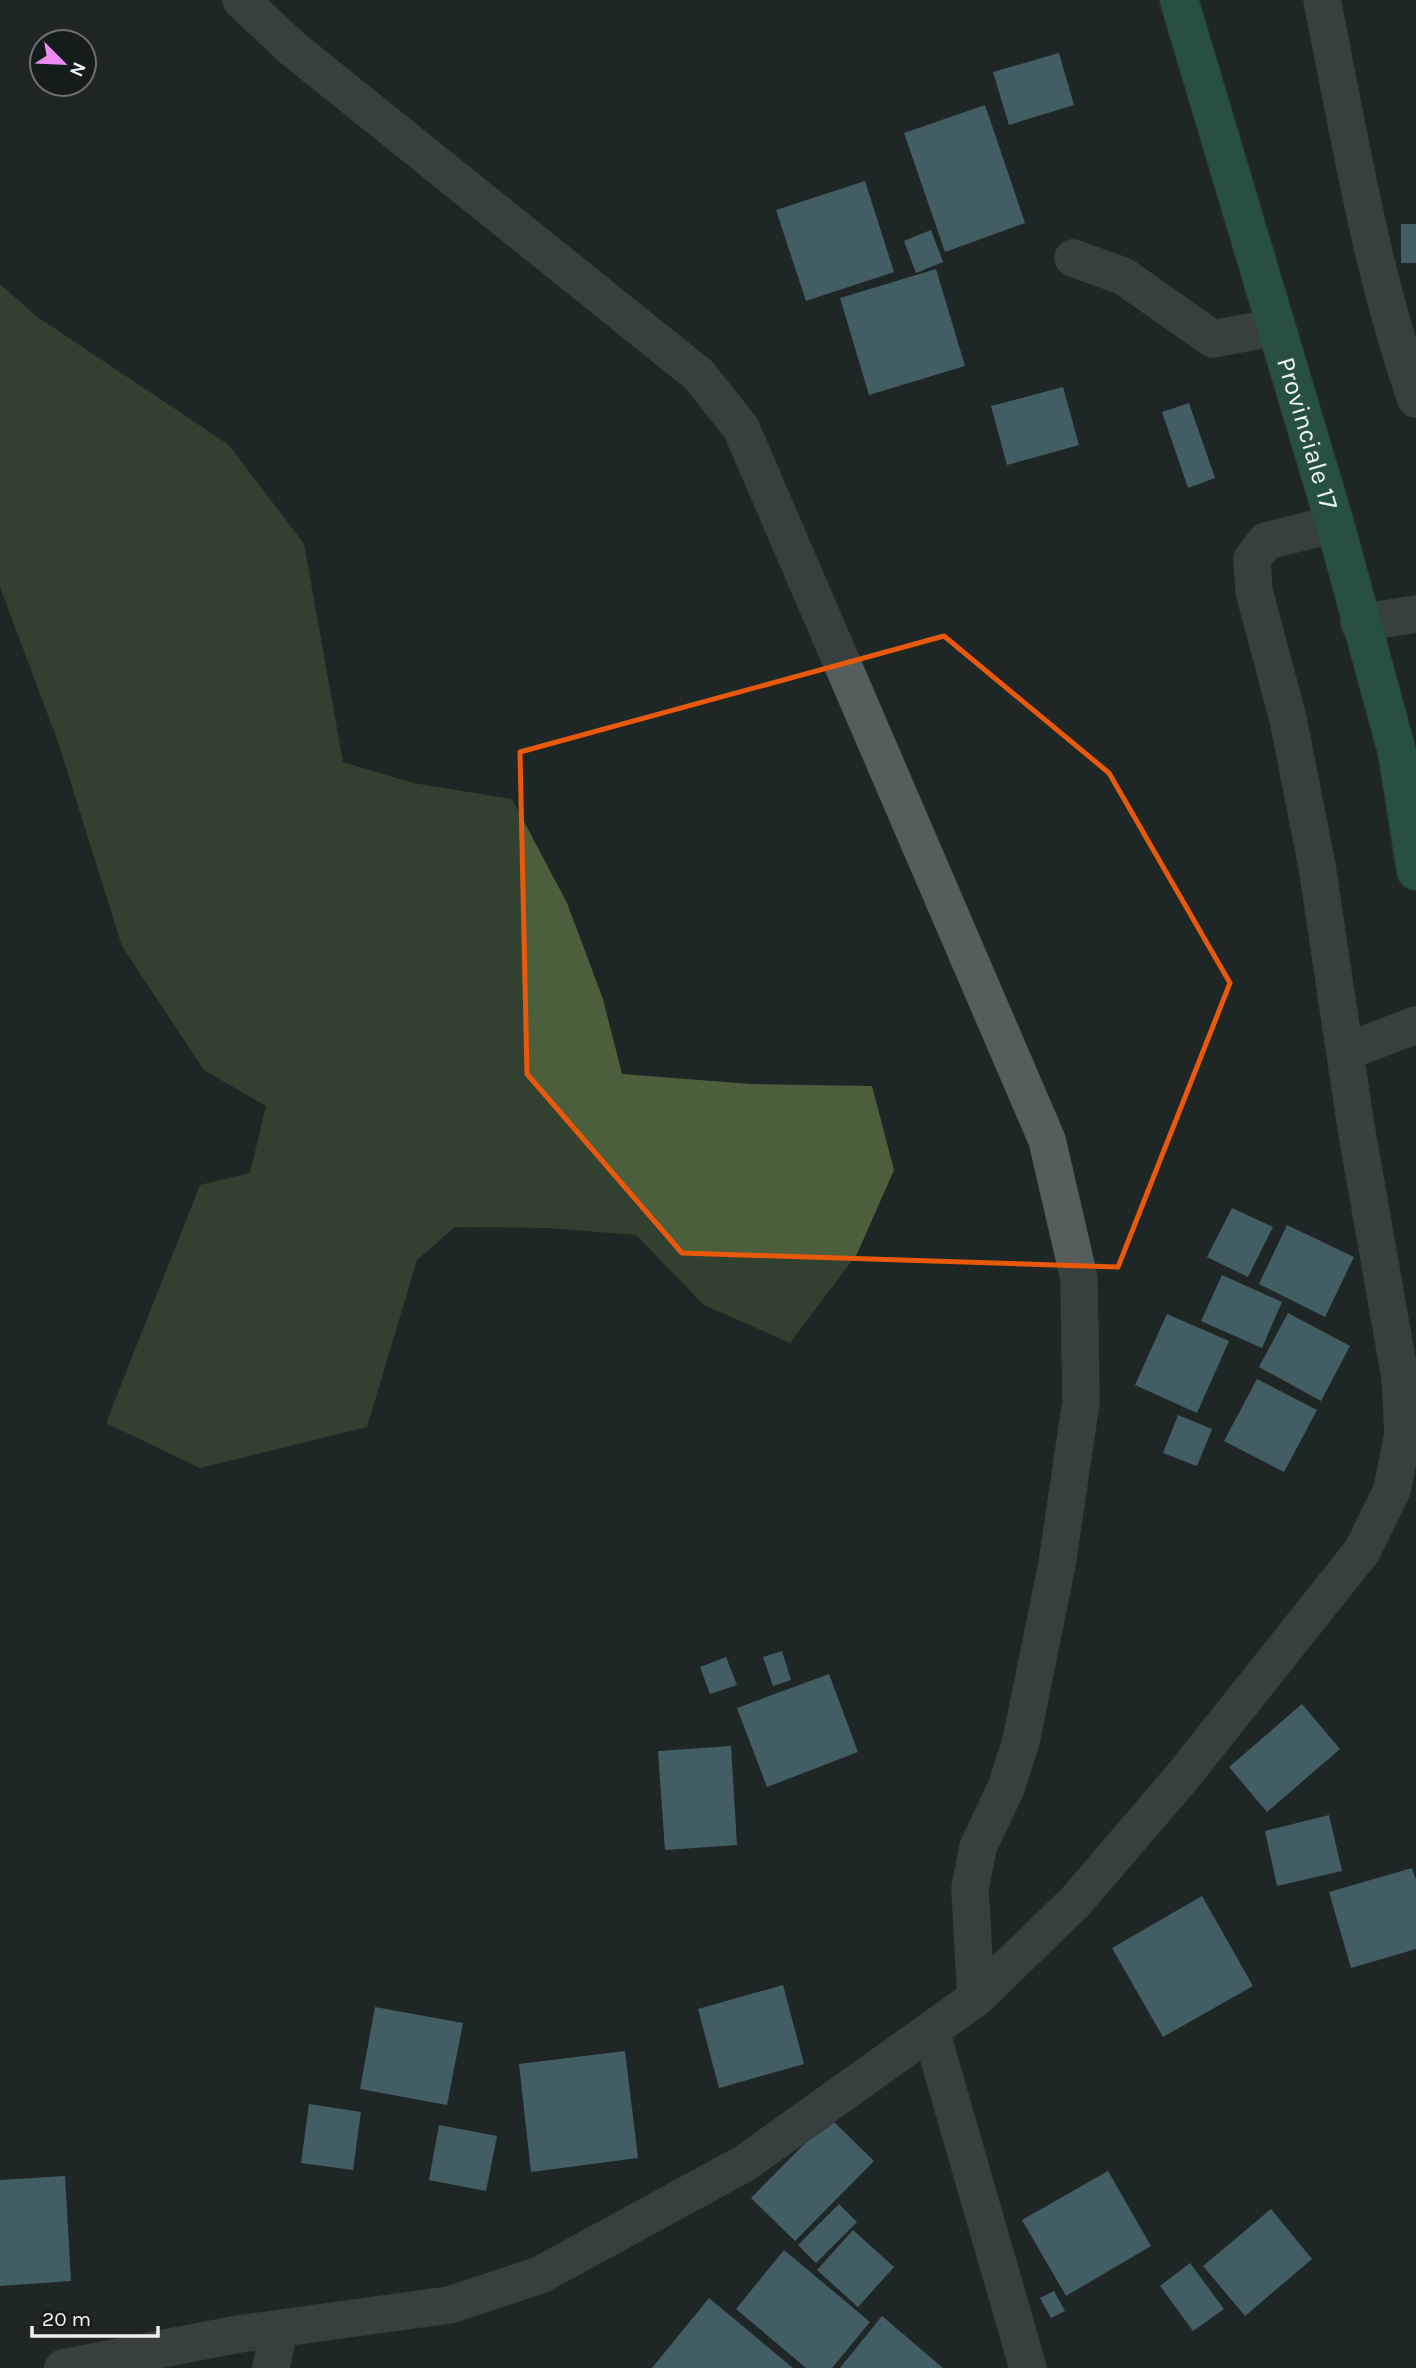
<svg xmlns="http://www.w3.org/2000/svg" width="1416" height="2368" font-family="Karla,sans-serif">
<rect width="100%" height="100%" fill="#1f2726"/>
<!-- forest -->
<path fill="#4b5f3d" d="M0,284l36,32 193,129 75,99 39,218 70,21 99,16 55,104 36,96 19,75 129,10 121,2 22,84 -37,84 -67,89 -86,-38 -68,-70 -88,-7 -93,-1 -38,33 -50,167 -167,41 -94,-45 94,-238 50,-12 16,-67 -62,-36 -82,-124 -64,-204 -58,-155z"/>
<!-- building -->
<g fill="#6da0ad">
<path d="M1059,53l15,52 -65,20 -16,-53z"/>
<path d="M985,105l40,118 -80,29 -41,-119z"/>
<path d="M865,181l29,91 -88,29 -30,-91z"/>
<rect x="1401" y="224" width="15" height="39"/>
<path d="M931,230l12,32 -27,11 -12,-32z"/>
<path d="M936,269l29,97 -96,29 -29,-97z"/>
<path d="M1063,387l16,58 -72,20 -16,-59z"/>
<path d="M1189,403l26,75 -27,10 -26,-76z"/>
<path d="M1232,1208l41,19 -25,50 -41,-20z"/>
<path d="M1287,1225l67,32 -29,60 -66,-33z"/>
<path d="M1222,1275l60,27 -20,46 -61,-27z"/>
<path d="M1288,1313l62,33 -29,55 -62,-34z"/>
<path d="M1167,1314l62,27 -32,72 -62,-28z"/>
<path d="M1257,1379l60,31 -33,62 -60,-31z"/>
<path d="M1178,1415l34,14 -15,37 -34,-13z"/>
<path d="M782,1651l9,29 -18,6 -10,-29z"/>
<path d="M726,1657l11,28 -27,9 -10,-27z"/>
<path d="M829,1674l29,78 -91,35 -30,-79z"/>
<path d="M1302,1704l38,45 -73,63 -38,-45z"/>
<path d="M731,1746l6,99 -72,5 -7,-99z"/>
<path d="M1329,1815l13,56 -65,15 -12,-55z"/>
<path d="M1412,1868l4,12v69l-65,19 -22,-76z"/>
<path d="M1202,1896l51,90 -90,51 -51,-89z"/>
<path d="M783,1985l21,79 -85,24 -21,-79z"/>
<path d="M375,2007l88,16 -16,82 -87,-16z"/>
<path d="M625,2051l13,107 -107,14 -12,-108z"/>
<path d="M309,2104l52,8 -8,58 -52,-7z"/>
<path d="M830,2118l44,43 -79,80 -44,-43z"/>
<path d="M439,2125l58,11 -11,55 -57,-11z"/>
<path d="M1108,2171l43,75 -85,50 -44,-76z"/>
<path d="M65,2176l6,105 -71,5v-106z"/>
<path d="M839,2204l18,18 -41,41 -18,-18z"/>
<path d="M1271,2209l41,50 -67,57 -42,-50z"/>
<path d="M853,2230l41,37 -36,40 -41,-37z"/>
<path d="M784,2250l86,72 -38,46h-26l-70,-59z"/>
<path d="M1190,2263l34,46 -31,22 -33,-45z"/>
<path d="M1054,2291l11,20 -14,7 -11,-20z"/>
<path d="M709,2298l84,70h-141z"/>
<path d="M882,2316l61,52h-103z"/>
</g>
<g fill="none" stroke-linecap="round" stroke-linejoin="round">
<defs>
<g id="street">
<path d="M241,0l51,48 407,327 42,53 306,712 32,138 2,124 -24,162 -36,177 -15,47 -28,59 -8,42 6,109"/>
<path d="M1322,0c27,133 49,271 94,399"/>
<path d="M1073,258l50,18 90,63 63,-12"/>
<path d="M1359,623l57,-9"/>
<path d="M1345,1052l71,-27"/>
<path d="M931,2031l97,337"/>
<path d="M63,2368l176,-34 210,-29 91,-30 205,-112 231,-165 100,-97 107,-125 179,-225 30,-61 11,-55 -3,-58 -44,-250 -39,-261 -29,-147 -34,-128 -2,-32 14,-18 69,-17"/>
<path d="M271,2368l8,-39"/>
</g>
<g id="primary">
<path id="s1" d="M1179,0l156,524 62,228 19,119"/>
</g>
</defs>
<!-- street casing -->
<use href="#street" stroke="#3a4241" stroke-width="38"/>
<!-- primary casing -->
<use href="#primary" stroke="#3a4241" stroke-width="40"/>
<!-- street -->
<use href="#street" stroke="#555e5d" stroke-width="37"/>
<!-- primary -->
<use href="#primary" stroke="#328364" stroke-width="38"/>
</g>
<!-- marked area -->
<path d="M0 0H1416V2368H0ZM944,636l165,137 121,210 -112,284 -436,-14 -155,-179 -7,-322z" fill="#1f2726" fill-opacity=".55" fill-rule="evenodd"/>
<path fill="none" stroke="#e8590c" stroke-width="5" stroke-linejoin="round" d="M944,636l165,137 121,210 -112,284 -436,-14 -155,-179 -7,-322z"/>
<g text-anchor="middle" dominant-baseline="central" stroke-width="7" stroke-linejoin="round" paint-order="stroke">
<!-- street labels -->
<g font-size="26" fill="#ecf2f1" stroke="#151d1c">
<text stroke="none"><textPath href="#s1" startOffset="452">Provinciale 17</textPath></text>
</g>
</g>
<!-- north arrow -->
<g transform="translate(63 63) rotate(114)"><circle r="33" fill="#151d1c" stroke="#6b7271" stroke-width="2"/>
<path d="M0-5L12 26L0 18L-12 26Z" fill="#f08bf6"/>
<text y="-10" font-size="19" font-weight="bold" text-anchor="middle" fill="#ecf2f1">N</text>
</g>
<!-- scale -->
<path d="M32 2326v10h126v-10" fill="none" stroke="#ecf2f1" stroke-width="3.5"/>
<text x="42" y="2326" font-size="21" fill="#ecf2f1" stroke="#151d1c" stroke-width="5" paint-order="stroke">20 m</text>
</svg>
